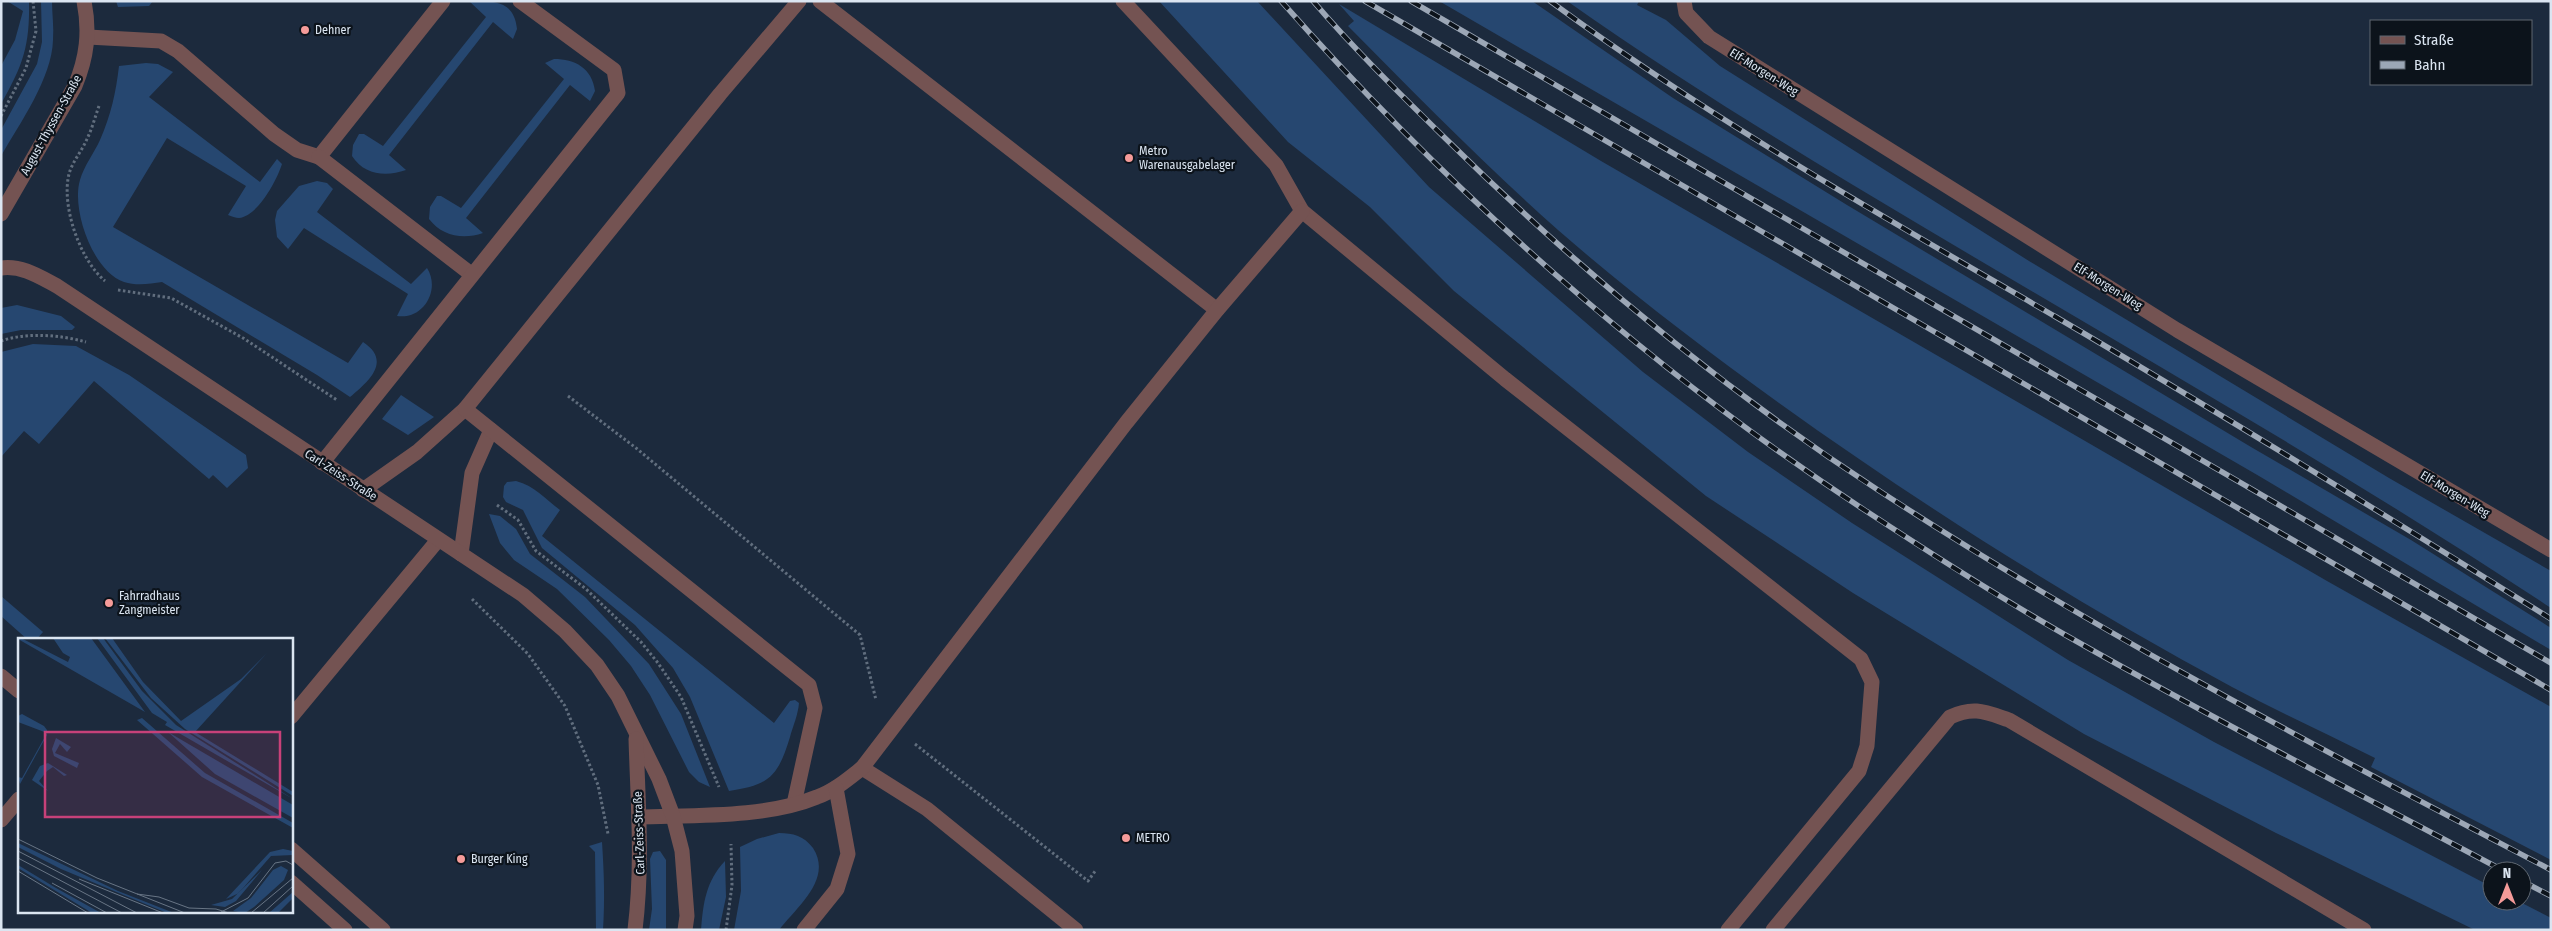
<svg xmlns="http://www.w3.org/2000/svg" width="2552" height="931" font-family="'Fira Sans Condensed',sans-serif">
<rect width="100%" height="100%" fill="#1c2a3d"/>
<!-- grass -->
<g fill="#264770">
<path d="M7,1h22c1,45 -6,64 -28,103v-38l14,-26 8,-29z"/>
<path d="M41,1h11c0,13 2,26 1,39 -1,38 -33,83 -52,116v-26l36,-66 5,-22z"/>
<path d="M116,1h37l-4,5 -31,1z"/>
<path d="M469,1c25,0 45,-1 48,28l-4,10 -20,-17 -104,133 17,15c-20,7 -42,5 -54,-14l1,-11 6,-11h5l19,12 103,-129z"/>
<path d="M1159,1h98l172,186 214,185 105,80 104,71 216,137 146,82 278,145v14h26l33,17v12h-76l-199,-97 -192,-99 -231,-141 -147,-97 -252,-205 -84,-84 -82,-65z"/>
<path d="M1439,1h93l141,97 174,107 404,242 160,93 140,88v22l-292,-174z"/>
<path d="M1567,1h72l-2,4 29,15 54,46 309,195 360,217 162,93v37c-204,-135 -416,-255 -626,-380 -121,-72 -242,-145 -358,-227z"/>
<path d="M1339,4l262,157 726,420 224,126v153l-180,-93 4,-9c-48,-24 -96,-46 -143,-71 -157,-85 -308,-180 -453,-284 -76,-55 -150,-111 -221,-173 -73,-65 -141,-134 -210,-204l6,-5z"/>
<path d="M554,59c21,0 38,9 41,32l-5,10 -20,-16 -104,133 17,15c-20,7 -41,3 -54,-14l1,-12 7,-11h4l20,12 103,-129 -19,-16z"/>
<path d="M146,63l12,1 15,8 -24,25 111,85 17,-23 5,5c-5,16 -24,52 -43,54 -3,0 -8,-2 -11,-3l18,-29 -79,-48 -54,89 235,136 15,-21c29,19 6,39 -13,55l-33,-22 -155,-93c-12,2 -26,4 -38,0 -31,-10 -53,-73 -44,-102 4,-14 14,-27 20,-40 11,-25 16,-48 19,-74z"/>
<path d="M317,181l10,2 6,6 -16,23 94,72 16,-16c14,22 -4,52 -30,48l11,-22 -104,-66 -16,21 -11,-12 -2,-17 2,-9 22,-25z"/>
<path d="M17,305l44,11 14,11 -3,3h-51l-20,4v-26z"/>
<path d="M33,344l43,2 53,29 117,80 2,13 -21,20 -14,-13 -4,4 -115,-98 -55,63 -15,-13 -23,26v-105z"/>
<path d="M401,395l33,22 -26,18 -26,-16z"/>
<path d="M516,481c19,5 29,18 44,29l-18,26 232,187 16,-22 5,-1 4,3c-1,12 -6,23 -9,34 -12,39 -20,48 -61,54l-39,-94 -17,-29 -38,-43 -93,-77 -19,-38 -17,-8 -3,-5 1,-11 3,-4z"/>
<path d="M489,514l11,2 16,13 14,25 55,43 64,67 32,50 29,73 -11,-5 -10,-10 -39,-77 -19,-29 -22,-26 -52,-51 -43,-29 -14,-17z"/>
<path d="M1,596l42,36 -7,8h-8l-27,-24z"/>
<path d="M779,833c14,0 25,3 34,15 20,31 -16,59 -34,82h-45l7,-39 -1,-44 17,-8z"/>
<path d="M602,842c2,30 3,58 1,88h-7l-1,-78 -6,-6z"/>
<path d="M660,851l6,9v70h-17l3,-21 -2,-50 3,-7z"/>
<path d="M725,861l1,36 -7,33h-18c2,-27 5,-49 24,-69z"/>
</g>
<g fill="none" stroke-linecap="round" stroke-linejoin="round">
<!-- path -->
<g stroke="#616e7e" stroke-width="3" stroke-dasharray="2.5 2.5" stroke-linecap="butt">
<path d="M99,106c-4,11 -7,23 -12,33 -5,12 -15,23 -18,35 -8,32 11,86 36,107"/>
<path d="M1,116l25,-48 10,-37 -3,-30"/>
<path d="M118,290l53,8 72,40 94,62"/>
<path d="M1,341c26,-9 60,-6 85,1"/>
<path d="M568,396l68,52 224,187 16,65"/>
<path d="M497,505l21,15 18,31 50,38 55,53 17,21 23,34 38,90"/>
<path d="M472,599l56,55 37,52 33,79 10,49"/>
<path d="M915,744l173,137 8,-11"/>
<path d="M726,930l6,-45 -1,-41"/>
</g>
<!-- lane -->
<g stroke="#745352" stroke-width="15">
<path d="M820,1l397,309"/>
<path d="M1123,1l153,164 26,46 203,168 356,280 11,23 -5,64 -8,25 -131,159"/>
<path d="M1684,1l2,12 23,24 468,293 374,220"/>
<path d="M88,37l73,4 17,10 96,83 23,16 22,7 124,-156"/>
<path d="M319,157l152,117"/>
<path d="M322,463l296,-370 -4,-23 -94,-69"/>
<path d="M363,490l54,-38 48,-43"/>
<path d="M461,554l11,-81 19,-43"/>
<path d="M1,676l18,15"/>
<path d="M291,717l147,-177"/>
<path d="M862,768l65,41 149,121"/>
<path d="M794,804l21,-96 -6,-23 -344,-276 255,-315 79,-93"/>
<path d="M639,817c56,-2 127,1 178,-20 17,-6 31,-18 45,-29l264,-345 91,-113 85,-99"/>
<path d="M1,820l18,-21"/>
<path d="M291,849l92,81"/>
<path d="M291,882l54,48"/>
<path d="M804,930l33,-41 11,-35 -12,-66"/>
<path d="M1773,930l177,-213c24,-11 35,-5 59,3l355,210"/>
</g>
<!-- street -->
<g stroke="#745352" stroke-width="15">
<path d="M1,214l74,-128c12,-29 15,-54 9,-85"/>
<path d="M1,268c21,-3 39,9 56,18l466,309 42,36 32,34 21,31 41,83 14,37 9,35 5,65 -2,14"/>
<path d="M635,930c8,-66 3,-125 1,-191"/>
</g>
<defs>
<g id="rail">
<path d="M1281,1c170,192 368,368 582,508 70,46 140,91 213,132 141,80 285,154 428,230"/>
<path d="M1313,1c41,48 87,93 133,138 132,130 277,250 432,351 216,141 445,260 673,380"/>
<path d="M1365,1l1186,689"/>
<path d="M1411,1l1140,662"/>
<path d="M1550,1c160,118 334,216 506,316 167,98 331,199 495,302"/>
<path d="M2522,881l29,15"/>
</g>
</defs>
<!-- rail casing -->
<use href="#rail" stroke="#9ca7b6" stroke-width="5.5"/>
<!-- rail -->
<use href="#rail" stroke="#0c131b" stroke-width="4" stroke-dasharray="11" stroke-linecap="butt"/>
</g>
<!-- markers -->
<g fill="#f59b99" stroke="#0c131b" stroke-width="2">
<circle cx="305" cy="30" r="5"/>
<circle cx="1129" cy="158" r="5"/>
<circle cx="109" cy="603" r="5"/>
<circle cx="1126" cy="838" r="5"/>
<circle cx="461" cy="859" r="5"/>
</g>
<g text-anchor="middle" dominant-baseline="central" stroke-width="4.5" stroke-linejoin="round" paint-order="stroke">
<!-- poi labels -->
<g font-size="12" fill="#dbe5f1" stroke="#0c131b" text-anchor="start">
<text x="315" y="30">Dehner</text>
<text x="1139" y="151">Metro<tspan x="1139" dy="14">Warenausgabelager</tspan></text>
<text x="119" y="596">Fahrradhaus<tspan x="119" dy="14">Zangmeister</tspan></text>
<text x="1136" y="838">METRO</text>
<text x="471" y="859">Burger King</text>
</g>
<!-- street labels -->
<g font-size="12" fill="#dbe5f1" stroke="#0c131b">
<text transform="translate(1764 72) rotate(32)">Elf-Morgen-Weg</text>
<text transform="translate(51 125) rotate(-61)">August-Thyssen-Straße</text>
<text transform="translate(2108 286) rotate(32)">Elf-Morgen-Weg</text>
<text transform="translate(341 475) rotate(33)">Carl-Zeiss-Straße</text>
<text transform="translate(2455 494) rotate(31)">Elf-Morgen-Weg</text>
<text transform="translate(639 833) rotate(-92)">Carl-Zeiss-Straße</text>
</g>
</g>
<!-- overview -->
<g transform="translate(18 638)">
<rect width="275" height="275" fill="#1c2a3d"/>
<path d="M3,0l47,24 2,-5 -7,-4 -10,-15h38l54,74 -127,-73zM79,0h6l39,53 34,34 117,74 -128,-74 2,-3 -15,-9zM87,0h7l31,44 38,39 60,-42 26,-26 -72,79 98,60v4l-108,-67 -34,-31zM4,76l22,12 3,4v5l-27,49 -2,-7 4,1 25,-45 -29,-11v-6zM124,80l63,55 88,50v5l-91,-51 -65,-57zM150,94l125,73v13l-78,-44zM38,100l15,9 -4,5 -7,-8 -5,9 24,10 -2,5 -23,-12 -2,-7zM30,125l19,12 -3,1 -11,-9 -6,4 -8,10 9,10 -16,-11 8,-14zM0,205l100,48 56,22h-7l-106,-44 -43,-22zM265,211l10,2v4l-22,1 -27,31 -7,7 -11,5 44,-47zM0,227l38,23 45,25h-9l-74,-45zM263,228l7,4 -4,10 -30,27 -9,6 -12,-2 18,-13 22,-28zM244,232l-26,31 -11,6 -14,-2 21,-6zM275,254v6l-15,15h-9z" fill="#264770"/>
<path fill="none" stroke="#687585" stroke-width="1" d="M0,201l79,39 88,35M0,213l119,62M0,220l104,55M0,233l70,42M61,241l84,34M34,245l55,30M119,256l22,3 30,11 27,1 13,4M203,274l27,-14 27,-35 11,-2 7,4M233,275l42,-35M245,275l30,-27"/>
<path fill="#c74179" fill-opacity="0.15" stroke="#c74179" stroke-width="2.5" d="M27,94h235v85h-235z"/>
<rect width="275" height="275" fill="none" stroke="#dbe5f1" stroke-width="2.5"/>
</g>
<!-- border -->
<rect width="2552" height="931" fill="none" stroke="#dbe5f1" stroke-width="5"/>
<!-- legend -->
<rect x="2370" y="20" width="162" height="65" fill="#0c131b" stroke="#5f6771"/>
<rect x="2380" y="36" width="25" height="8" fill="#745352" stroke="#5f6771"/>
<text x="2414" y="45" font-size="15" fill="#dbe5f1">Straße</text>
<rect x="2380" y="61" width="25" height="8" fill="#9ca7b6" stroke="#5f6771"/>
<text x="2414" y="70" font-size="15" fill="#dbe5f1">Bahn</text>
<!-- north arrow -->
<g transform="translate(2507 886)"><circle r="24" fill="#0c131b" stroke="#5f6771"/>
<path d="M0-4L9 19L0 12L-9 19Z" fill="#f59b99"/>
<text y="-8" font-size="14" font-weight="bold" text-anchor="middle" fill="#dbe5f1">N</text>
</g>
</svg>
